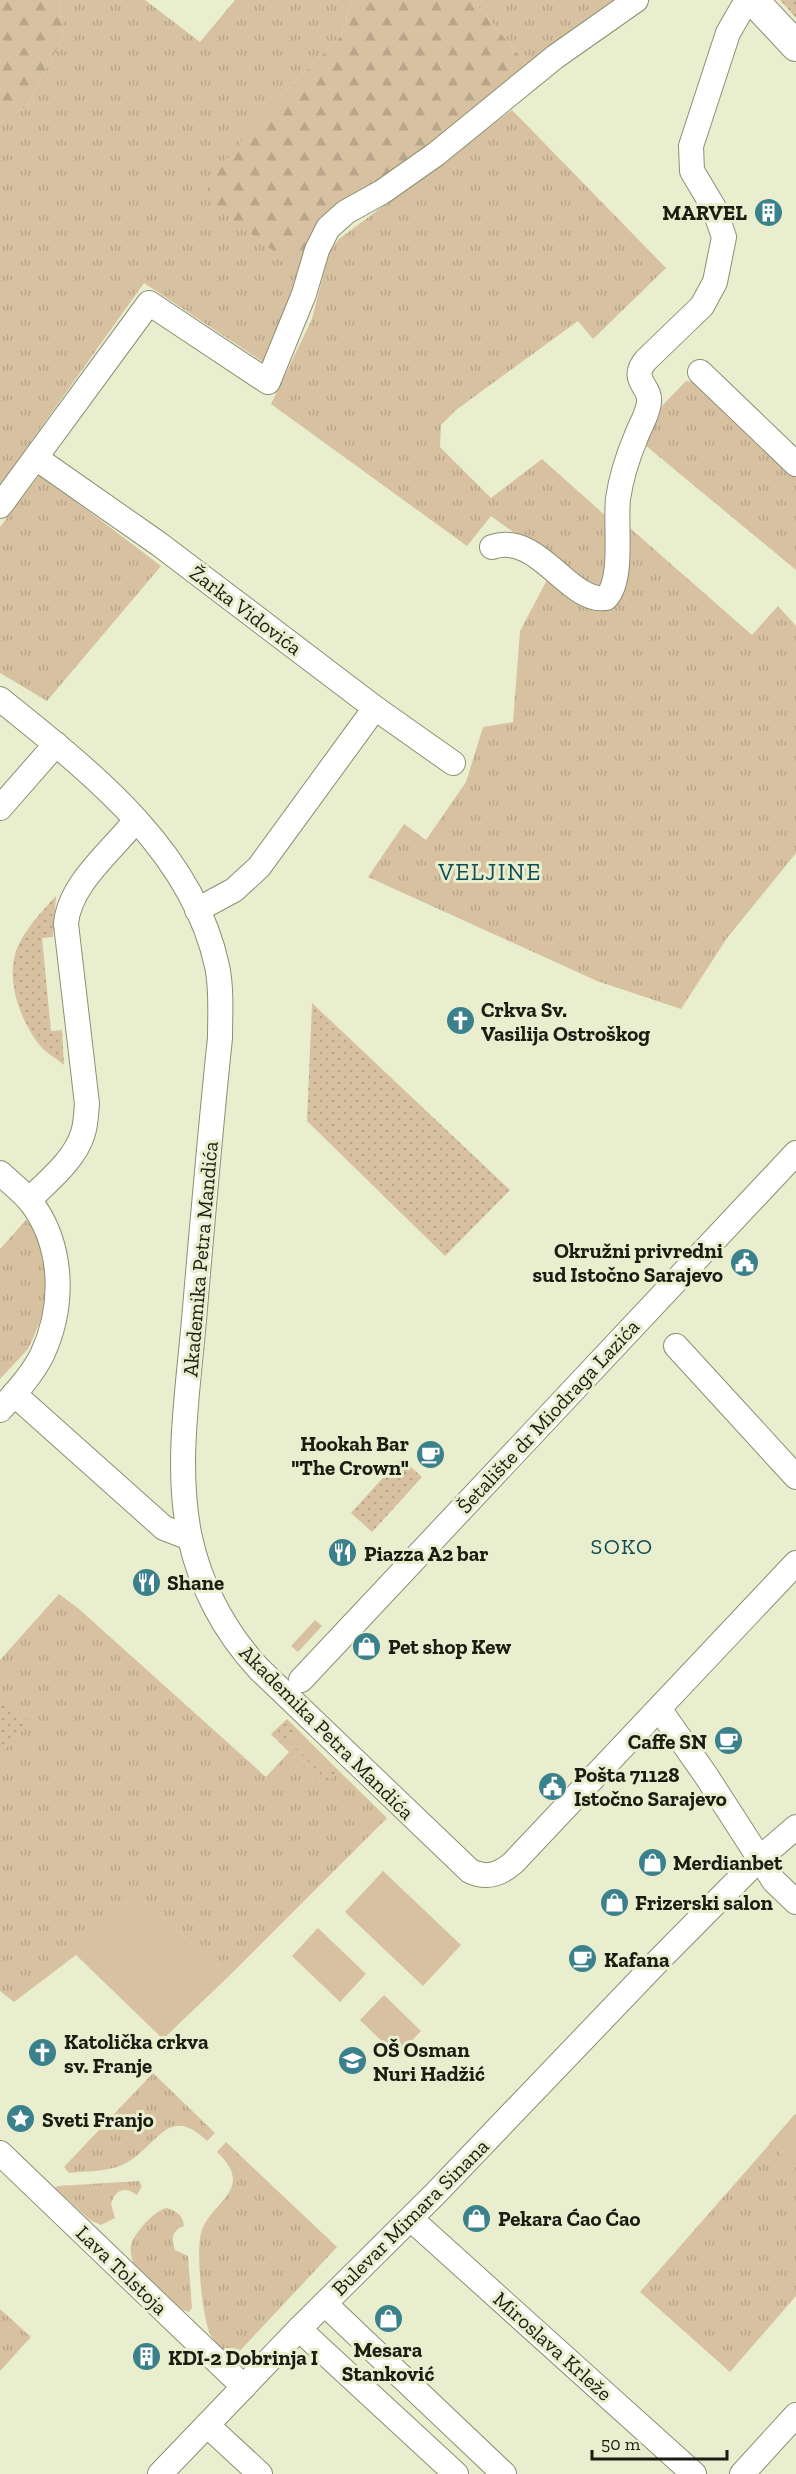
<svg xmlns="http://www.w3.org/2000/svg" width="796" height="2474" font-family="'Zilla Slab',serif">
<defs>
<pattern id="grass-tufts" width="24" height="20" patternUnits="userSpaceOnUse" patternTransform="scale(1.5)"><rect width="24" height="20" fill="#d7c1a1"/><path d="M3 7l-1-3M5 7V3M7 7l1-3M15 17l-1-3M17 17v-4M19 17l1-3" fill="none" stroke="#b8a58a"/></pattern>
<pattern id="forest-firs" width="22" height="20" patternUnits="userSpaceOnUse" patternTransform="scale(1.5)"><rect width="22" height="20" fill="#d7c1a1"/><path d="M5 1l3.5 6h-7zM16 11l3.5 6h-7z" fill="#b8a58a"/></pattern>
<pattern id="park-dots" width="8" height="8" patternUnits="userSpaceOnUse" patternTransform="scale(1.5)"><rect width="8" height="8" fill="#d7c1a1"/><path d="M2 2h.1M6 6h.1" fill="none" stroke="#b8a58a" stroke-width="1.8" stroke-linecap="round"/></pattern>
</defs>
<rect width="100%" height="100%" fill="#e9eecf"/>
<!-- grass -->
<g fill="url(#grass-tufts)">
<path d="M60,0h85l55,42 35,-42h118l-13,37 -62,62 29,153 -44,110 -119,-79 -144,202v-362l27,-17 36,-69z"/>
<path d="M473,0h147l-92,66z"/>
<path d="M512,110l154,158 -73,71 -15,-18 -122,89 -15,15 -1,22 51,51 51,-39 65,58 2,58 -8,16 -45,-28 -65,-47 -24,30 -196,-142 41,-85 17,-67 10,-13z"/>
<path d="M686,381l9,1 101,95v93l-151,-125 12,-34z"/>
<path d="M40,474l121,92 -114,135 -47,-28v-146z"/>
<path d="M623,522l129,113 26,-29 18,20v227l-69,85 -46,71 -84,-28 -229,-104 36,-53 22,16 40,-58 17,-55 30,-5 7,-91 28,-53 48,30z"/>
<path d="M26,1220l14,12 6,38 -3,45 -15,34 -28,30v-130z"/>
<path d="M59,1594l20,15 187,168 23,-25 35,34 15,-15 48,47 -158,158 -94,-83 -59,62 -62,47 -14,-11v-331z"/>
<path d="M315,1620l7,6 -24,26 -7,-6z"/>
<path d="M153,2073l62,60 -8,8c-38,-37 -48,2 -79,21 -16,10 -41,9 -59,11l-5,-6z"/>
<path d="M796,2114v182l-66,76 -90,-80z"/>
<path d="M226,2142l111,105 -99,106 -10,1c-7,-6 -13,-11 -18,-20 -8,-19 -14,-81 -9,-101 9,-32 56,-43 16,-81z"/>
<path d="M139,2181l3,5 -5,9c-12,-9 -22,-6 -26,9l4,14 -14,7 -11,-5 -35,-32 3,-2z"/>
<path d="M167,2208c9,3 16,7 17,18 -12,4 -13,13 -9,24l13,6 4,52 -3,4 -6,-2 -49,-45c-2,-6 -4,-13 -3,-19 1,-11 25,-37 36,-38z"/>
<path d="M0,2309l31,28 -31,34z"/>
</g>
<!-- forest -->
<g fill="url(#forest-firs)">
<path d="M0,0h60l3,37 -36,69 -27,17z"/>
<path d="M353,0h120l55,66 -221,186 -23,7 -80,-62 13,-27 61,-71 62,-62z"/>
</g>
<!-- park -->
<g fill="url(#park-dots)">
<path d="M780,0h16v18z"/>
<path d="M56,896l-3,41 -11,1 9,93 11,-1 2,35c-7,-6 -16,-11 -22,-17 -22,-26 -39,-72 -23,-104 9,-18 24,-34 37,-48z"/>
<path d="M312,1003l198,187 -65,66 -138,-135z"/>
<path d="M401,1458l21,19 -50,55 -21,-19z"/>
<path d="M0,1697l30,25 -30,33z"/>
<path d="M287,1719l52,52 -15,16 -53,-53z"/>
</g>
<!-- pitch -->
<g fill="#d7c1a1">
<path d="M295,1732l37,35 -8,8 -37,-35z"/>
<path d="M383,1871l78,74 -38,41 -78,-74z"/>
<path d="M135,1893l94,83 -66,63 -87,-84z"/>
<path d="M318,1928l48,46 -26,28 -48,-46z"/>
<path d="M384,1995l37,36 -24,25 -37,-36z"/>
<path d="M795,2114l1,1v53l-27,-24z"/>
</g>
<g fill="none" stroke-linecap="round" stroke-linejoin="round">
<defs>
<g id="minor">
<path d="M700,372l96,92"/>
<path d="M36,458l123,86 216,164 78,55"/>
<path d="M0,506l149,-203 119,79 36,-88 13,-44 11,-22 18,-16 36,-20 54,-38 119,-97 81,-57"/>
<path d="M492,547c46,-16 77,57 114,51 18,-18 9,-73 12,-99 3,-21 10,-43 18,-62 4,-11 12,-23 13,-35 2,-16 -20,-22 -3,-42l56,-54 13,-24 9,-45 -10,-29 -22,-37 -1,-25 37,-113 19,-33"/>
<path d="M0,699c88,71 192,150 217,267 5,23 3,48 3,72 -10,94 -18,188 -26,282 -6,71 -19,147 -4,218 11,49 35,94 69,131l211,202c16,8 29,4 43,-8l283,-300"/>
<path d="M0,808l56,-64"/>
<path d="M197,910l37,-20 25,-23 116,-159"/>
<path d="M0,1173c10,9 21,18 30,28 34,44 35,105 12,154 -10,20 -27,38 -42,55"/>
<path d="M29,1200c19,-19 46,-40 54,-67 3,-9 3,-20 4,-29l-21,-180c3,-40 46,-73 70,-104"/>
<path d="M676,1346l120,131"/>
<path d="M14,1394l150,134 26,10"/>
<path d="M301,1680l495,-527"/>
<path d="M660,1710l47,67 67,104 22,21"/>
<path d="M0,2153l244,234"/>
<path d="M411,2219l283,255"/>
<path d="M325,2304l179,170"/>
<path d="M299,2329l157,145"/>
<path d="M207,2425l53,49"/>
<path d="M160,2474l139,-145 136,-135 225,-235 99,-100 37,-32"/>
<path d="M742,2474l54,-59"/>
</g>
<path id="major" d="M753,0l43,46"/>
</defs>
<!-- minor casing -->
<use href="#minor" stroke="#8b9073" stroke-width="26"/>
<!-- major casing -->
<use href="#major" stroke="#8b9073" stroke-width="32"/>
<!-- minor -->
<use href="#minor" stroke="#fff" stroke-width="24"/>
<!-- major -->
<use href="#major" stroke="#fff" stroke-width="30"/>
</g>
<!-- icons -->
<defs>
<symbol id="building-disc" viewBox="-11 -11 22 22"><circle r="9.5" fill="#3b818c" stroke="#e9eecf"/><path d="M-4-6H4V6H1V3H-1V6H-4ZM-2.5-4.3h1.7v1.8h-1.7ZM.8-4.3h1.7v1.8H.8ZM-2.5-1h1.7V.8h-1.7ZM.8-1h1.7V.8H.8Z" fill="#fff"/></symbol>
<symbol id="church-disc" viewBox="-11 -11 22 22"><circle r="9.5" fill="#3b818c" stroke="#e9eecf"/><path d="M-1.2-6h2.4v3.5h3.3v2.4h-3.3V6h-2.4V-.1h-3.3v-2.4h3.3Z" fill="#fff"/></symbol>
<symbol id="civic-disc" viewBox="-11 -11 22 22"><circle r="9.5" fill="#3b818c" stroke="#e9eecf"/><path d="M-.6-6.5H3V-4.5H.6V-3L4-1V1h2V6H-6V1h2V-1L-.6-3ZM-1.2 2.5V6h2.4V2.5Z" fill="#fff"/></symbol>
<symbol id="cafe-disc" viewBox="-11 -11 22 22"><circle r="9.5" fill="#3b818c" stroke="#e9eecf"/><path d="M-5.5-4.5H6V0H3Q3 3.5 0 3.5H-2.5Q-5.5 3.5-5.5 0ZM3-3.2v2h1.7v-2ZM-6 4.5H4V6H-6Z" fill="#fff"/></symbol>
<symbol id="restaurant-disc" viewBox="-11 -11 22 22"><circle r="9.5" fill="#3b818c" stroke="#e9eecf"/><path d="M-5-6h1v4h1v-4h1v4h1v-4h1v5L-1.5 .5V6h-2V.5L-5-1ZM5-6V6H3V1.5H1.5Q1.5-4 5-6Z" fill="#fff"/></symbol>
<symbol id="shop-disc" viewBox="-11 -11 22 22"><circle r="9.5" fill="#3b818c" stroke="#e9eecf"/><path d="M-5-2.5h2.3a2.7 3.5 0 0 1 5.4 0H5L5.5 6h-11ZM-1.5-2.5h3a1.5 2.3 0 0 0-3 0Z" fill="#fff"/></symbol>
<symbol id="school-disc" viewBox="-11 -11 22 22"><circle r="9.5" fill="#3b818c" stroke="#e9eecf"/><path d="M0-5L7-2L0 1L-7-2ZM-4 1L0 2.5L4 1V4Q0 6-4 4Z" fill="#fff"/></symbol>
<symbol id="sight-disc" viewBox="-11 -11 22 22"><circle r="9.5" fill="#3b818c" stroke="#e9eecf"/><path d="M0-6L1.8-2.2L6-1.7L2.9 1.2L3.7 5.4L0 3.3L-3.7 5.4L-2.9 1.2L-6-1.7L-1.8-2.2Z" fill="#fff"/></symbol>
</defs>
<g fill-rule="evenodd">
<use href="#building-disc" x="752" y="196" width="33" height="33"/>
<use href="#church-disc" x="444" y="1004" width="33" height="33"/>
<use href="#civic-disc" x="728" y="1246" width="33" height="33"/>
<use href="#cafe-disc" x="414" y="1438" width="33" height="33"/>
<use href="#restaurant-disc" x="326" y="1536" width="33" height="33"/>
<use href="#restaurant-disc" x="130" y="1566" width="33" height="33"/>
<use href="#shop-disc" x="350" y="1630" width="33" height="33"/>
<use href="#cafe-disc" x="712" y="1724" width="33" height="33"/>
<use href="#civic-disc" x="536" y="1770" width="33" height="33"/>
<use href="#shop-disc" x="636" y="1846" width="33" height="33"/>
<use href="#shop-disc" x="598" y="1886" width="33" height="33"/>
<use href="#cafe-disc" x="566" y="1942" width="33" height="33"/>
<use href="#church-disc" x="26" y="2036" width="33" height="33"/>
<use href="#school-disc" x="336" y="2044" width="33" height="33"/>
<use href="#sight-disc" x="4" y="2102" width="33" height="33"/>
<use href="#shop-disc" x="460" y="2202" width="33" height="33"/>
<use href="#shop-disc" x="372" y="2302" width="33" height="33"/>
<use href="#building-disc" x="130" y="2340" width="33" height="33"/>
</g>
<g text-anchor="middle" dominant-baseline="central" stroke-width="6" stroke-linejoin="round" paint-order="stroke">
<!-- poi labels -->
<g font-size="21" font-weight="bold" fill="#1b1d12" stroke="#e9eecf" text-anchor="start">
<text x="747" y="212" text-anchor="end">MARVEL</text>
<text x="481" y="1009">Crkva Sv.<tspan x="481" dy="24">Vasilija Ostroškog</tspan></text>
<text x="723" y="1250" text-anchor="end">Okružni privredni<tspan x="723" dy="24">sud Istočno Sarajevo</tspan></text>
<text x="409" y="1443" text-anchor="end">Hookah Bar<tspan x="409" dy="24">"The Crown"</tspan></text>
<text x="364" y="1553">Piazza A2 bar</text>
<text x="167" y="1582">Shane</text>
<text x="388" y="1646">Pet shop Kew</text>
<text x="707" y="1741" text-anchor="end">Caffe SN</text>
<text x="574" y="1774">Pošta 71128<tspan x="574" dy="24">Istočno Sarajevo</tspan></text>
<text x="673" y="1862">Merdianbet</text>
<text x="635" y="1902">Frizerski salon</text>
<text x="604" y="1959">Kafana</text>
<text x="64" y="2041">Katolička crkva<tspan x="64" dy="24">sv. Franje</tspan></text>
<text x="373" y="2049">OŠ Osman<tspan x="373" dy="24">Nuri Hadžić</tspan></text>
<text x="42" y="2119">Sveti Franjo</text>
<text x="498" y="2218">Pekara Ćao Ćao</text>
<text x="388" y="2349" text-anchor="middle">Mesara<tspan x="388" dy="24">Stanković</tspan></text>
<text x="168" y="2357">KDI-2 Dobrinja I</text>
</g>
<!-- street labels -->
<g font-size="21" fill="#1b1d12" stroke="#e9eecf">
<text transform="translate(246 610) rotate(37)">Žarka Vidovića</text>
<text transform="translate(200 1259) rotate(-85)">Akademika Petra Mandića</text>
<text transform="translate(548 1416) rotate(-47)">Šetalište dr Miodraga Lazića</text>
<text transform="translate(327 1732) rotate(45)">Akademika Petra Mandića</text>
<text transform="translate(410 2217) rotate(-45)">Bulevar Mimara Sinana</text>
<text transform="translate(122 2270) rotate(44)">Lava Tolstoja</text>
<text transform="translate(553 2346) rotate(42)">Miroslava Krleže</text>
</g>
<!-- neighbourhood labels -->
<g font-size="22" letter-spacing="1.5" fill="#0f4c54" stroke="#e9eecf">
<text x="622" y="1546">SOKO</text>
</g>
<!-- quarter labels -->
<g font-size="24" letter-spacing="1.5" fill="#0f4c54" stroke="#e9eecf">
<text x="490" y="871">VELJINE</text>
</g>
</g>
<!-- scale -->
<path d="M592 2450v9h135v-9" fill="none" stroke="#1b1d12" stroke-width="3"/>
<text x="601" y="2450" font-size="18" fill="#1b1d12" stroke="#e9eecf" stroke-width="4.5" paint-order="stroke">50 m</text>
</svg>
